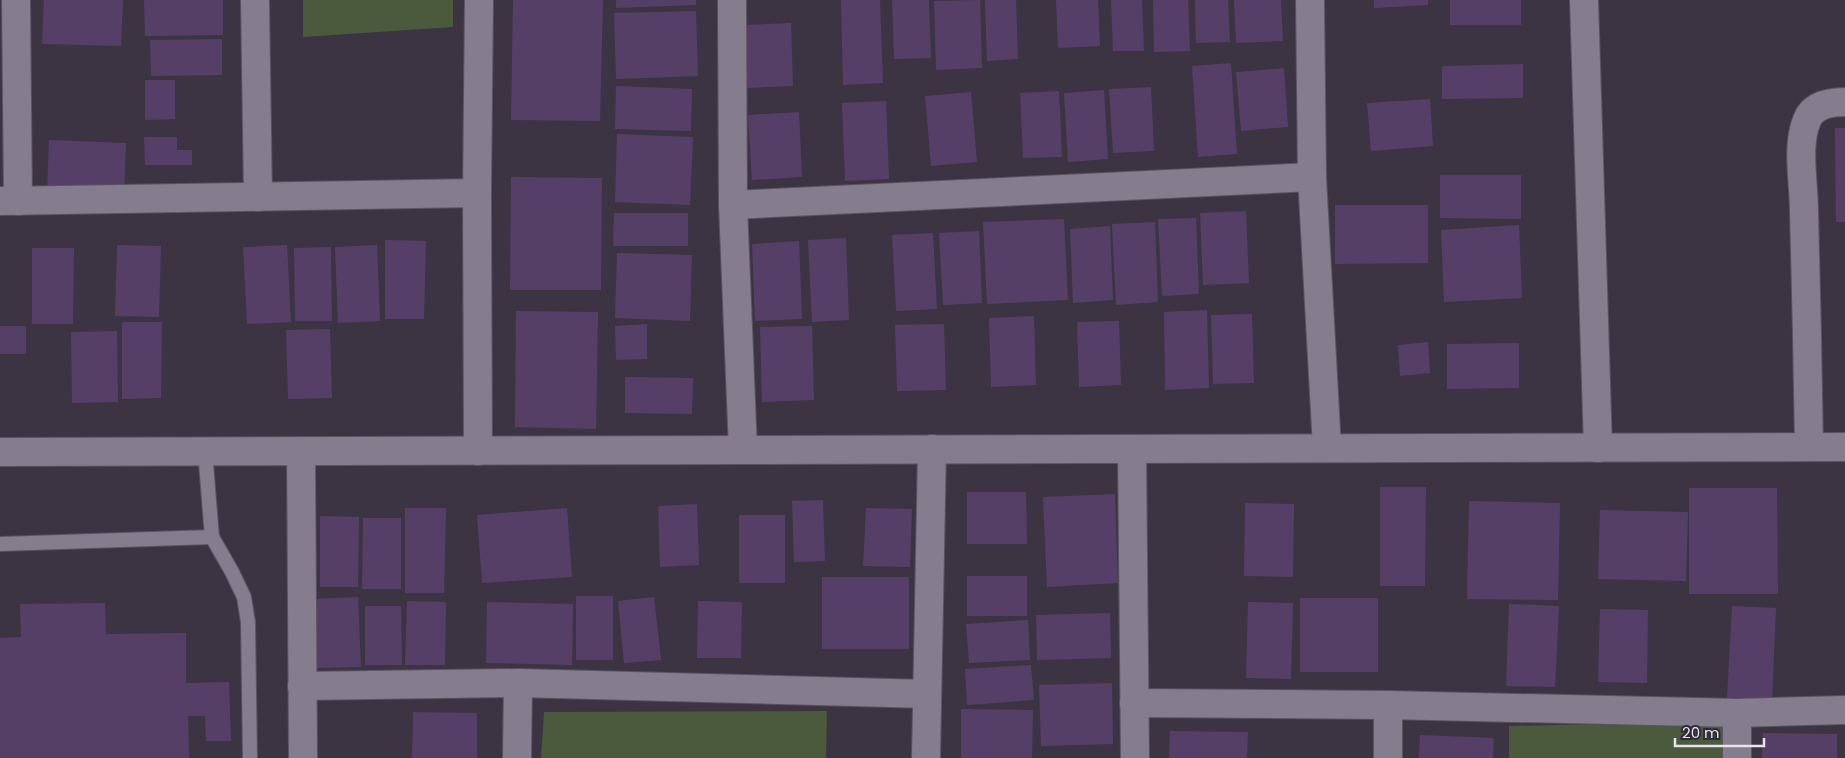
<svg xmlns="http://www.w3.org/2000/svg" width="1845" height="758" font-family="Poppins,sans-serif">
<rect width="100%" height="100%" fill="#3c3443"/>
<!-- green -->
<g fill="#4b593d">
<path d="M303,0h150v27l-150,10z"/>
<path d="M827,711l-1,47h-285l3,-46z"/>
<path d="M1726,721l2,37h-219v-32z"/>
</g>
<!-- building -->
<g fill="#553f67">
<path d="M44,0h79l-2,46 -79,-2z"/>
<path d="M144,0h79v35l-78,1z"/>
<path d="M513,0h90l-3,121 -89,-1z"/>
<path d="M616,0h80v5l-80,3z"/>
<path d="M841,0h39l3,83 -40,2z"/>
<path d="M892,0h37l2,58 -37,1z"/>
<path d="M980,0l2,68 -46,2 -2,-69z"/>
<path d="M985,0h31l2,59 -31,2z"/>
<path d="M1056,0h42l2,46 -42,2z"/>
<path d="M1111,0h31l2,51h-31z"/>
<path d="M1153,0h35l2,51 -36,1z"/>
<path d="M1195,0h33l2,42 -34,1z"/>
<path d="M1234,0h47l2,41 -47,2z"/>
<path d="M1374,0h54v5l-54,3z"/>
<rect x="1450" y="0" width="71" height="25"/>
<path d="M696,11l2,65 -82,3 -2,-66z"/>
<path d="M791,23l2,63 -46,2 -2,-63z"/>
<path d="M222,39v36l-71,1 -1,-36z"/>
<path d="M1231,63l6,91 -39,3 -6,-91z"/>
<path d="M1523,64v34l-81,1v-33z"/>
<path d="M1284,68l4,59 -47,4 -5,-59z"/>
<path d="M145,80h30v39l-30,1z"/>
<path d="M616,86l76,3 -1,42 -76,-2z"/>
<path d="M1151,87l3,64 -41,2 -4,-64z"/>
<path d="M1104,90l4,69 -40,3 -4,-69z"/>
<path d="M1059,91l3,66 -39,1 -3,-65z"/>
<path d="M971,92l6,70 -46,4 -6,-70z"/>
<path d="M1430,99l3,47 -62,5 -4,-48z"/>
<path d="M886,101l3,78 -44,2 -3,-78z"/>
<path d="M799,112l3,65 -50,3 -4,-65z"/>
<path d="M1835,128h10v94h-9z"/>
<path d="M617,134l76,3 -3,68 -75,-3z"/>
<path d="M144,137h33v13h15v15h-47z"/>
<path d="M49,140l77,3 -2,52 -77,-4z"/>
<path d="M1440,175h81v44l-81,-1z"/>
<path d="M511,177l91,1 -1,112h-91z"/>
<path d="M1335,205h93v58l-93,1z"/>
<path d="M1246,211l3,72 -46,2 -3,-72z"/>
<path d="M614,213h74v33h-75z"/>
<path d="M1196,218l3,76 -37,2 -4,-77z"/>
<path d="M1064,219l4,81 -81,4 -4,-82z"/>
<path d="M1155,222l3,80 -42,3 -4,-81z"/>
<path d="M1519,225l3,73 -78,4 -3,-72z"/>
<path d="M1110,226l3,74 -40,3 -3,-74z"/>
<path d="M979,231l3,72 -39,2 -4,-72z"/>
<path d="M933,233l4,76 -41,2 -4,-76z"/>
<path d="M846,238l3,82 -37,2 -4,-82z"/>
<path d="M385,240l41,1 -2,78h-39z"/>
<path d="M799,241l3,78 -47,2 -3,-77z"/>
<path d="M117,245l44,1 -2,71 -44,-1z"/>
<path d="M287,245l4,77 -44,2 -4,-77z"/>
<path d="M377,245l3,76 -42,2 -3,-76z"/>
<path d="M331,247l1,74h-37l-1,-73z"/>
<path d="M32,248h42l-1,76h-41z"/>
<path d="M617,253l75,2 -2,66 -75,-3z"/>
<path d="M1207,310l2,78 -44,2 -1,-78z"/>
<path d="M516,311l82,1 -2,117 -81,-2z"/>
<path d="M1252,314l2,69 -41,1 -2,-69z"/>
<path d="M1034,316l2,69 -45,2 -2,-69z"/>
<path d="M1119,321l2,64 -42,2 -2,-65z"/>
<path d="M122,322h40l-1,76 -39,1z"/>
<path d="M647,324v35l-31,1 -1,-34z"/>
<path d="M944,324l2,66 -49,1 -2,-66z"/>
<rect x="0" y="326" width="26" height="28"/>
<path d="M812,326l2,74 -52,2 -2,-75z"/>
<path d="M330,329l2,69 -44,1 -2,-69z"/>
<path d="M117,331l1,71 -46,1 -1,-71z"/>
<path d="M1428,342l2,31 -30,3 -2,-31z"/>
<path d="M1519,343v45l-72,1v-45z"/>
<path d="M625,377l68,1 -1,36 -67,-1z"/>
<path d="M1380,487h46l-1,99h-45z"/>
<path d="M1689,488h88l1,106h-89z"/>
<path d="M967,492h59l1,52h-60z"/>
<path d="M1115,494l3,89 -71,4 -4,-90z"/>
<path d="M823,500l2,61 -31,1 -2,-61z"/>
<path d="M1469,501l91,2 -2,97 -91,-1z"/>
<path d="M1245,503l49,1 -1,73 -49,-1z"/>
<path d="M697,504l2,61 -39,2 -2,-61z"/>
<path d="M405,508h41l-2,85h-39z"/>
<path d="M567,508l5,69 -90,6 -5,-68z"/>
<path d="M866,508l46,1 -2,58 -47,-1z"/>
<path d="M1600,510l88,2 -2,69 -88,-2z"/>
<rect x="739" y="515" width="46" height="68"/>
<path d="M320,516l39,1 -1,70h-38z"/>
<path d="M363,518h38v71h-39z"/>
<rect x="967" y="576" width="60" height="40"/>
<rect x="822" y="577" width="87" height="72"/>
<rect x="576" y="596" width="37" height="64"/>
<path d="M358,597l3,70 -44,1 -3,-69z"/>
<path d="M654,597l7,63 -37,3 -6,-62z"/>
<rect x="1300" y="598" width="78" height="74"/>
<path d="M407,601l39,1 -1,63h-40z"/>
<path d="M698,601l44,1 -1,56h-44z"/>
<path d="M487,602l86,2 -1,61 -86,-2z"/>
<path d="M1248,602l45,1 -2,76 -45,-1z"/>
<path d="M105,603l1,31 80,-1v50l43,-1 2,59h-25l-1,-25h-17l1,42h-189v-120l21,-1 -1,-33z"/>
<path d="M1509,604l50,2 -4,81 -49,-1z"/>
<path d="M365,606h36l1,59h-37z"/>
<path d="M1732,606l44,2 -4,93 -45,-3z"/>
<path d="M1600,609l48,1 -1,73 -49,-1z"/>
<path d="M1110,613l1,45 -74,2 -1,-45z"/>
<path d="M1028,620l2,40 -61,3 -3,-39z"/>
<path d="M1031,665l3,35 -67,5 -2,-36z"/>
<path d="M1112,683l1,61 -72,2 -2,-61z"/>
<path d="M961,709l72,1 -1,48h-71z"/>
<path d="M413,712l64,1v45h-65z"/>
<path d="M1170,731l78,1 -1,26h-78z"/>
<path d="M1763,733l74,1v24h-75z"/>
<path d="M1420,735l74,3 -1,20h-74z"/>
</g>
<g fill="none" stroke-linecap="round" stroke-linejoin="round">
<defs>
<g id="lane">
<path d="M205,451l7,86 20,35 12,25 4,25 2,136"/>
<path d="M0,544l212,-7"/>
</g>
<g id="street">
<path d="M16,0l2,201"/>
<path d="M255,0l3,197"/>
<path d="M732,0l1,205 10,245"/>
<path d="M1310,0l2,177 15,271"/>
<path d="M1584,0l14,448"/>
<path d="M0,201l477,-8"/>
<path d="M733,205l579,-28"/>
<path d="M1809,447c-1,-79 -3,-157 -5,-236 0,-28 -8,-65 3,-91 6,-15 23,-18 38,-18"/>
<path d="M1132,449l3,309"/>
<path d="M301,451l2,307"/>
<path d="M478,451l-1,-258 2,-193"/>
<path d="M0,452l1845,-5"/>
<path d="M302,686l216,-3 409,11"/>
<path d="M1134,703l254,2 349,8 108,-3"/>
<path d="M1388,705v53"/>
<path d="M517,758l1,-75"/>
<path d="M926,758l6,-309"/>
<path d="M1737,758v-45"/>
</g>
</defs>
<!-- lane casing -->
<use href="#lane" stroke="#5a5360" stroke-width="16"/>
<!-- street casing -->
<use href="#street" stroke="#5a5360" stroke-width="30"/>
<!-- lane -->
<use href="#lane" stroke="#857c8e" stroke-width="14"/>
<!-- street -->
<use href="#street" stroke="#857c8e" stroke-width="28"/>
</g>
<!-- scale -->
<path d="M1675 738v8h89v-8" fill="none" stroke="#e8e3ec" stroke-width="2.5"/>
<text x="1682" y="738" font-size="15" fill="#e8e3ec" stroke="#312a38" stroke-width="4" paint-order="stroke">20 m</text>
</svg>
